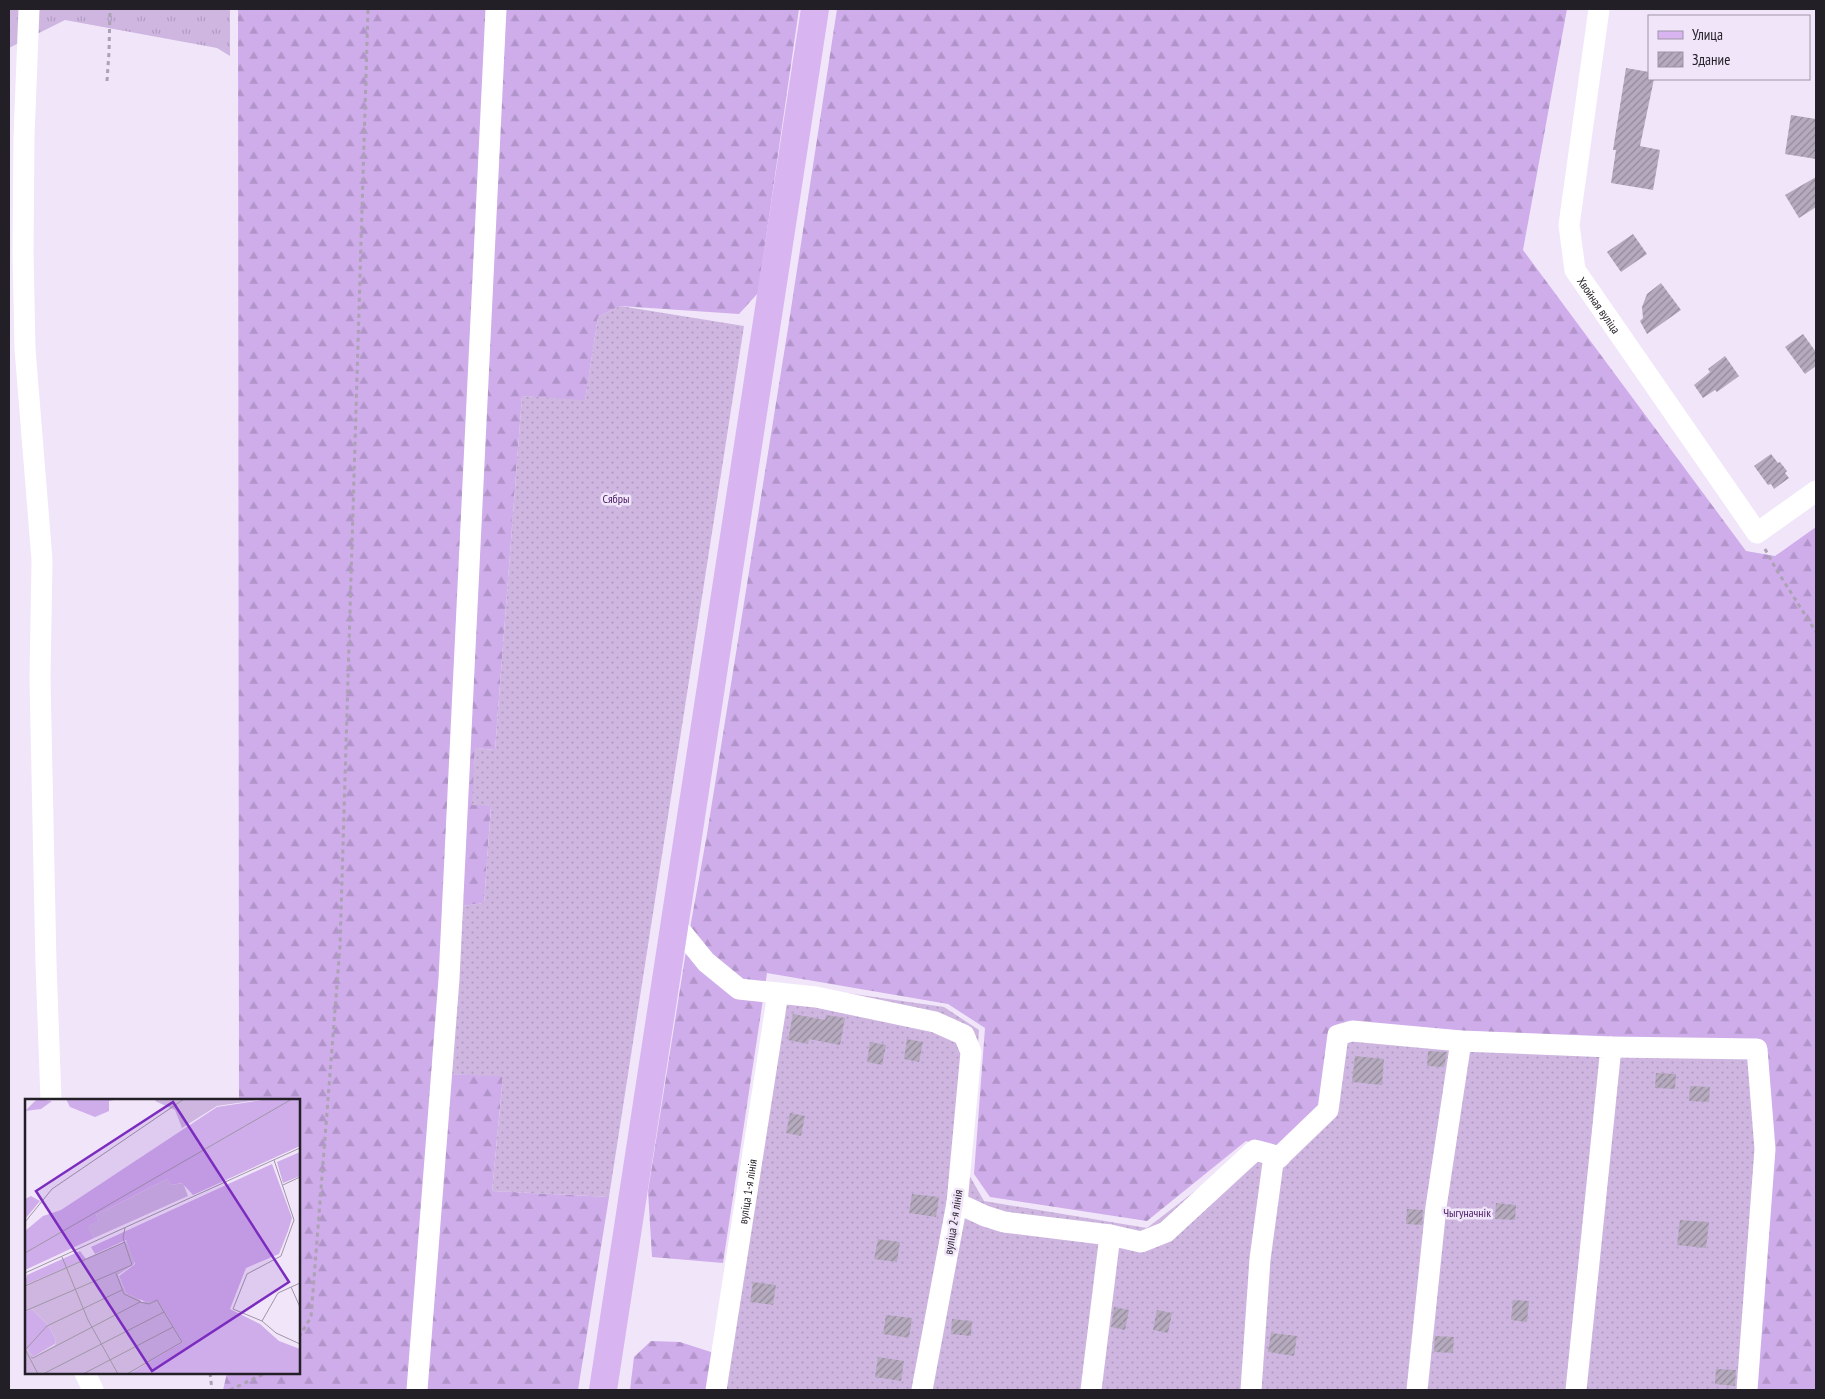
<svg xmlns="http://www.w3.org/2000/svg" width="1825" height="1399" font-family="'PT Sans Narrow',sans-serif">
<defs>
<pattern id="grass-tufts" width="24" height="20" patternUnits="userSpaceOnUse" patternTransform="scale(1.25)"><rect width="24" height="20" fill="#ceb6e1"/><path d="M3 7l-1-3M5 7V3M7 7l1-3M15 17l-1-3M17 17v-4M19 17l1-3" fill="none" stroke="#b19cc1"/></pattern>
<pattern id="forest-firs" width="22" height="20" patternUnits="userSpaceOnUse" patternTransform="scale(1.25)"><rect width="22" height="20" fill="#cfacea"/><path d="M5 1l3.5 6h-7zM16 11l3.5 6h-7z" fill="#b194c9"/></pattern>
<pattern id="garden-dots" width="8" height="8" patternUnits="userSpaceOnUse" patternTransform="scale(1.25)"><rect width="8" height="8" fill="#ceb6e1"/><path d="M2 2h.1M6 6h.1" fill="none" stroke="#b19cc1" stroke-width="1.8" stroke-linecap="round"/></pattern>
<pattern id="building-hatch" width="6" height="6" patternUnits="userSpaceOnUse" patternTransform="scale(1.25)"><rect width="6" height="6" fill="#b5aabe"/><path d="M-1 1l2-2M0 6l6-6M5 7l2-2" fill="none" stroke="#938a9a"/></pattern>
</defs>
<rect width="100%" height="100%" fill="#f1e5fa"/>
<!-- grass -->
<path fill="url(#grass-tufts)" d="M9,9h221v47l-13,-8 -152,-28 -56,28z"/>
<!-- forest -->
<g fill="url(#forest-firs)">
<path d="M238,9h561l-41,284 -19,21 -119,-8 -22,11 -13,84 -63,-5 -27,354 -20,-2 -2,57h18l-7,98 -22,3 -11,168 52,2 -11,115 117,6 -31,193h-355l4,-17h72v-273h-60z"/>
<path d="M837,9h730l-44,241 223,301 29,5 41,-29v863h-61l-434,-282 -40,43 -35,-10 -99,80 -157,-24 -16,-23 11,-146 -37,-24 -181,-31 -44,290 -71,-6 -4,-66 39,-246 20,-111 82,-512z"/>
<path d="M651,1341l29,1 34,11 -6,37h-78l4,-33z"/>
</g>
<!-- garden -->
<g fill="url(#garden-dots)">
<path d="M620,306l124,20 -135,871 -117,-6 11,-114 -53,-3 12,-168 22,-3 7,-97 -19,-1 3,-57 20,2 27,-354 63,4 13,-83z"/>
<path d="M770,982l174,25 35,23 -11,143 16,28 163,27 100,-77 34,10 40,-52 17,-74 18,-15 102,14 304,7 -7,349h-1047z"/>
</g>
<!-- building -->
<g fill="url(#building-hatch)">
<path d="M1626,68l23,4v7h5l-14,67 20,4 -7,40 -42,-7 5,-33h-3z"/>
<path d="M1791,115l25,4v40l-31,-5z"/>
<path d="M1816,177v30l-17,11 -14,-23z"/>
<path d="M1633,234l14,20 -26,18 -14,-20z"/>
<path d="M1661,283l20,27 -34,24 -7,-13 3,-3 -1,-11 5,-13z"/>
<path d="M1803,334l13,18v14l-11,8 -20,-27z"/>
<path d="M1725,356l14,20 -22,16 -2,-2 -12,8 -9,-13 16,-13 -2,-3z"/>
<path d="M1771,454l7,9 2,-1 7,9 -2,2 4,5 -15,11 -3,-5 -3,1 -14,-19z"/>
<path d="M793,1014l32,6 1,-5 19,3 -5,27 -31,-6 -1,5 -20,-4z"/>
<path d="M907,1039l16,3 -4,20 -15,-3z"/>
<path d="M870,1042l16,3 -4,20 -15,-3z"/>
<path d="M1428,1051l19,1 -3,15 -17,-1z"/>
<path d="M1355,1056l29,3 -2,26 -30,-3z"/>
<path d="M1656,1073l20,1 -1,15 -20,-1z"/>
<path d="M1690,1086l20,1 -1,15 -20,-1z"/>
<path d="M790,1113l15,3 -4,20 -15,-3z"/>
<path d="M912,1194l27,3 -3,20 -27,-4z"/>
<path d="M1496,1203l20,2 -1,15 -20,-1z"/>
<path d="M1407,1209l16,1 -1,15 -16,-1z"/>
<path d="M1680,1220l29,2 -3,26 -29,-3z"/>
<path d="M878,1239l22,3 -3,20 -23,-3z"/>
<path d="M753,1282l23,3 -3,20 -23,-3z"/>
<path d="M1513,1300l16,1 -2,21 -16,-2z"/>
<path d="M1114,1307l15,3 -4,20 -14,-3z"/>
<path d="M1157,1310l15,3 -4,20 -15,-3z"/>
<path d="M886,1315l26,3 -3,20 -26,-4z"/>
<path d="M952,1319l20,2 -1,15 -20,-2z"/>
<path d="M1271,1333l26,3 -3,20 -26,-4z"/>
<path d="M1435,1336l19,1 -1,16 -19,-1z"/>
<path d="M878,1357l26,4 -3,20 -26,-4z"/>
<path d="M1716,1369l20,1 -1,16 -20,-2z"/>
</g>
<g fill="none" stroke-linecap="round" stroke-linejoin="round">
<!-- path -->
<g stroke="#aba2b2" stroke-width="3" stroke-dasharray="4 4" stroke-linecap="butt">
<path d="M107,81l2,-29 1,-43"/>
<path d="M1765,549l11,20 40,63"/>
<path d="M299,1337l12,-20 29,-371 28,-937"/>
<path d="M210,1373l2,17"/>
<path d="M230,1390l36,-17"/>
</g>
<!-- minor -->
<g stroke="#fff" stroke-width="21">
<path d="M29,9l-5,127 -1,116 2,97 17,211 -2,119 6,285 5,136"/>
<path id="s1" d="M1599,9l-30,216 6,45 182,263 59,-42"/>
<path d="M676,925l30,37 33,27 77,8 119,25 29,13 7,17 -14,151 -35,187"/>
<path d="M1611,1047l146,2 8,100 -18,241"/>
<path d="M957,1203l28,13 19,6 106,13 31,7 25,-10 89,-82 25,7"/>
<path d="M85,1373l8,17"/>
<path d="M417,1390l32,-411 47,-970"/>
<path id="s2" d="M716,1390l62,-397"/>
<path d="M1091,1390l19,-155"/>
<path d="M1251,1390l9,-131 13,-96 55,-53 10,-75 14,-4 109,10"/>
<path d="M1417,1390l19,-183 25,-166 150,6 -35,343"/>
</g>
<!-- major -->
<path stroke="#d8b4f1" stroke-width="28" d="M603,1390l212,-1381"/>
</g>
<g text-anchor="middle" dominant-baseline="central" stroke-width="5" stroke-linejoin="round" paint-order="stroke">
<!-- street labels -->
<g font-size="12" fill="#231f26" stroke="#f1e5fa">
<text stroke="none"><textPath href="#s1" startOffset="306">Хвойная вуліца</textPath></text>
<text stroke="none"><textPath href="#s2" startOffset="201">вуліца 1-я лінія</textPath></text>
<text transform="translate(953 1222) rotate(-81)">вуліца 2-я лінія</text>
</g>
<!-- park labels -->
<g font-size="12" fill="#4c2067" stroke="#f1e5fa">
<text x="616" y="498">Сябры</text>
<text x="1467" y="1212">Чыгуначнік</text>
</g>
</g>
<!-- overview -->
<g transform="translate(25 1099)">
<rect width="275" height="275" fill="#f1e5fa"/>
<path d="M133,0h106l-47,7 -35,22 -7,-18 -20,-9z" fill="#ceb6e1"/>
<path d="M12,0l15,2 -11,8 -16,2zM41,0h53l-10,2v10l-14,6 -25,-10zM244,0h31v47l-107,49 -11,-12 -11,2 -4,-6 -71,36 3,5 -11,7 6,11 -69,32v-39l18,-15 18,-6 156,-103zM275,53v24l-17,7 -6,-21zM247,65l20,54 -4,13 -9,23 -33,14 -16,41 30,15 19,17 21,8v25h-171l54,-32 -35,-39 -22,-10 -7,-17 16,-12 -9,-24 -31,14 -4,-7zM6,97l9,5 -15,18v-20zM55,152l6,8 -61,26 2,-10zM7,210l17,17 7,14 -1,4 -22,13 -8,-11v-34z" fill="#cfacea"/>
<path d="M142,80l4,6 12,-2 5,13 -94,42 -7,-12 12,-6 -3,-5zM101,142l8,18v5l-16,11 8,18 13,5 2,4 18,-1 24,41 -54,32h-104v-28l8,11 22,-12 1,-5 -7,-14 -17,-17 -7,3v-27z" fill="#ceb6e1"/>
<path fill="none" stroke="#9f96a5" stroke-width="1" d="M249,61l20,60 -13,36 -34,18 -14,35 29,12 14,12 24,11M258,86l17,-8M0,123l27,-33 132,-90M0,154l267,-154M37,158l26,63 30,54M0,174l275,-125M91,174l8,21 17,8M0,187l100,-44M266,188l9,20M0,212l107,-46 -9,-27 2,-10M237,222l16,-28 22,-10M0,250l13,25M1,250l21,-23 75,-36M6,258l2,1 107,-56 9,2 8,-4 7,12M18,275l121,-62 9,15 -90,47M102,275l55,-32 -9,-15"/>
<path fill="#7b2cbf" fill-opacity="0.15" stroke="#7b2cbf" stroke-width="2.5" d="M148,3l116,180 -137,89 -116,-180z"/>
<rect width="275" height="275" fill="none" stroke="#231f26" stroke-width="2.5"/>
</g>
<!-- border -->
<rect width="1825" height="1399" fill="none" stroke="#231f26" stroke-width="20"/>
<!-- legend -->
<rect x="1648" y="15" width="162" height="65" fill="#f1e5fa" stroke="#9f96a5"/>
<rect x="1658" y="31" width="25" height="8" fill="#d8b4f1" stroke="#9f96a5"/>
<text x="1692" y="40" font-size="15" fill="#231f26">Улица</text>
<rect x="1658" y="52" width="25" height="15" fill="url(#building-hatch)" stroke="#9f96a5"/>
<text x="1692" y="65" font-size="15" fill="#231f26">Здание</text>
</svg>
